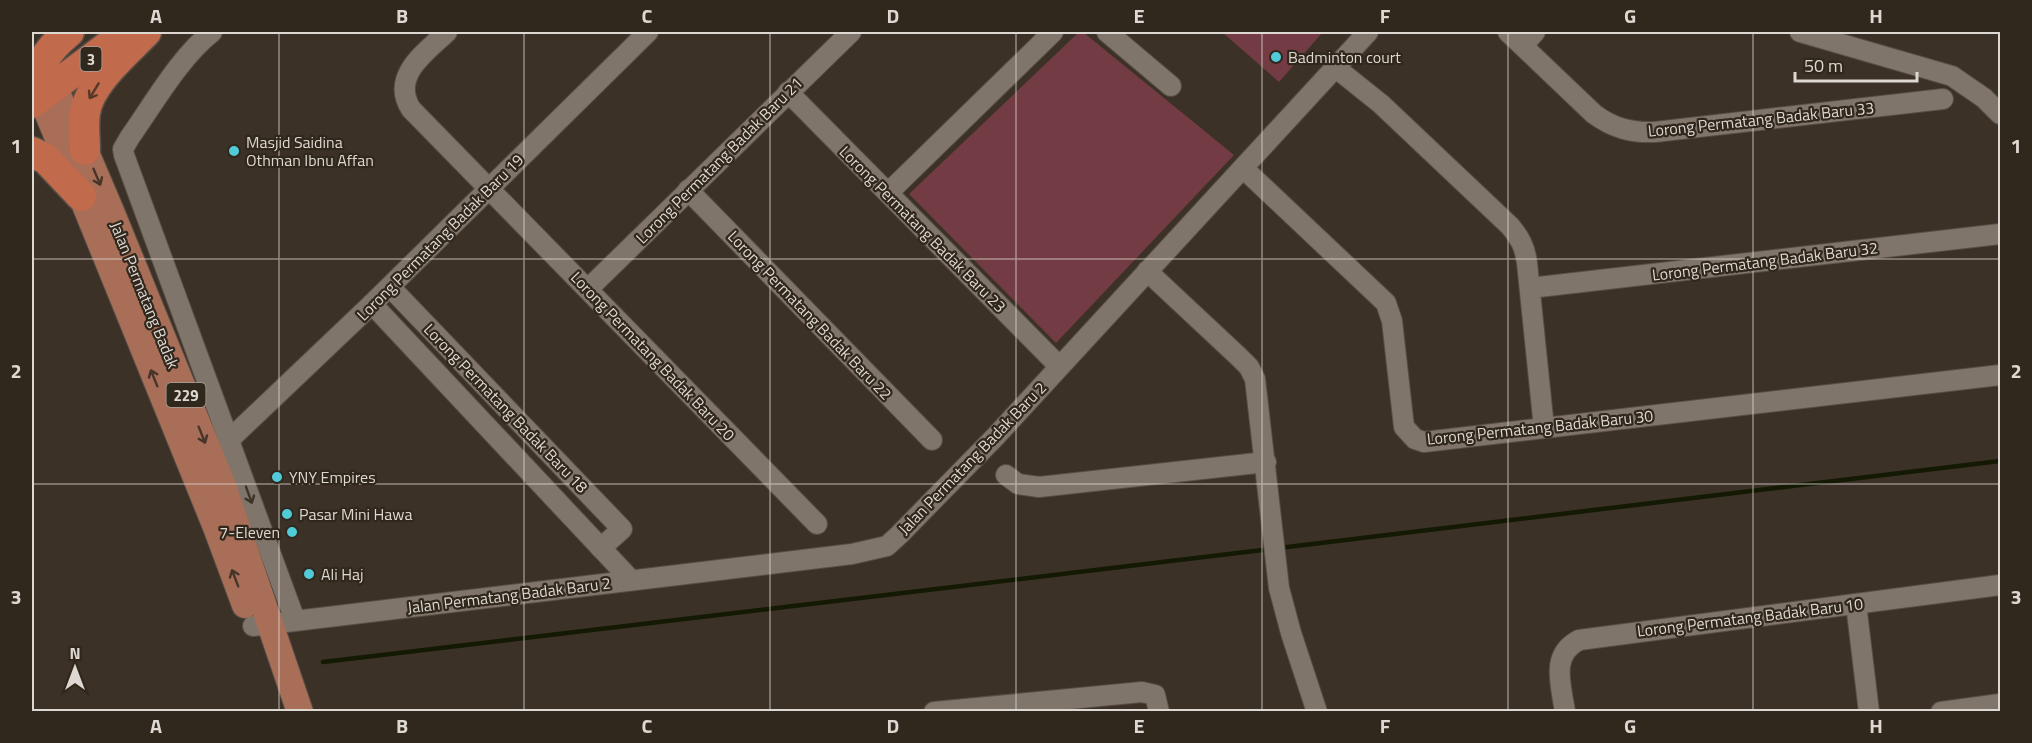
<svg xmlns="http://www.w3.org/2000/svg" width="2032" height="743" font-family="'Titillium Web',sans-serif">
<rect width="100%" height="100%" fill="#3b3127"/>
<!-- park -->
<g fill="#733b43">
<path d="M1079,32h4l151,123 -178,188 -147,-149z"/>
<path d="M1222,32h101l-44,50z"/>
</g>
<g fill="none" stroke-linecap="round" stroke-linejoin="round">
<!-- stream -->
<g stroke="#131903" stroke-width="4.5">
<path d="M1279,548l721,-87"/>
<path d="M323,662l948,-113"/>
</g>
<defs>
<g id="minor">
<path d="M212,32c-32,25 -58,71 -82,105l-7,12 1,6 171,465"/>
<path d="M447,32c-21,20 -57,44 -36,77l406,415"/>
<path d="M1107,32l64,54"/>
<path d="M1508,32l86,82c19,14 37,19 61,18l288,-33"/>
<path d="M1800,32l152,44 32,22 16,16"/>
<path d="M1523,45l12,-13"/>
<path d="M1336,68l45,36 129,122c10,12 15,21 17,37l17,165"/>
<path d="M788,92l271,274"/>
<path d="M1243,168l143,135 6,18 12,106 11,12 9,3 576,-67"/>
<path d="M688,190l244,250"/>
<path d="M888,193l165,-161"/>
<path d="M1147,271l92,86 10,10 6,12 24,209 12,45 26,79"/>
<path d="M390,287l232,242 -21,19"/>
<path d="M1530,288l470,-54"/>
<path d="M588,289l263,-257"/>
<path d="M372,304l259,276"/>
<path d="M229,440l143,-136 276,-272"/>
<path d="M1006,475l12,9 21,3 227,-25"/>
<path d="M1856,604l13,108"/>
<path d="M253,626l599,-72 35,-8 12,-11 97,-99 372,-404"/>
<path d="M934,712l208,-20 13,3 4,17"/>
<path d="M1565,712c-4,-28 -15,-57 14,-72l421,-55"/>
<path d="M1941,712l59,-8"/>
</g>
<g id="major">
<path d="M54,86l16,37 15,27 26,61 112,275 77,226"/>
<path d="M44,104l172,423 29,78"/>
</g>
<g id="highway">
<path d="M41,96c-8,-28 7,-47 28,-64"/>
<path d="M32,103l95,-71"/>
<path d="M85,150c0,-12 -2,-25 0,-37 4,-30 41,-60 61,-81"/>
<path d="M32,152l14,7 35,37"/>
</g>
</defs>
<!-- minor casing -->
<use href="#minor" stroke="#574e46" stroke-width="22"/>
<!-- major casing -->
<use href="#major" stroke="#574e46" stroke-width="28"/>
<!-- highway casing -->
<use href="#highway" stroke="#574e46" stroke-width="33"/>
<!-- minor -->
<use href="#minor" stroke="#80756a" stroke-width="20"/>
<!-- major -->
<use href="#major" stroke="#a86e58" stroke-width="26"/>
<!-- highway -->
<use href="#highway" stroke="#c26a4c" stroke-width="30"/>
</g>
<!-- one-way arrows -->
<defs><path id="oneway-shaft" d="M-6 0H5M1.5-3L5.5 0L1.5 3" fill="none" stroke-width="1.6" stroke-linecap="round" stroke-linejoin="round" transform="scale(1.5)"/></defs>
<use stroke="#543829" href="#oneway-shaft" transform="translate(94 91) rotate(121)"/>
<g stroke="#483529">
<use href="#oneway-shaft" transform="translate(97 177) rotate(67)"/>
<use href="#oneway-shaft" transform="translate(154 378) rotate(-112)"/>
<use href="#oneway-shaft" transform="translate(202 435) rotate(68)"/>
<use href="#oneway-shaft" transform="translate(235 578) rotate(-111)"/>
</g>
<use stroke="#3c3329" href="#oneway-shaft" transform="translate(249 495) rotate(70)"/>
<!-- grid -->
<path fill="none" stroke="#ded8d2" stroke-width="1.5" stroke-opacity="0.55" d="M279,32v680M524,32v680M770,32v680M1016,32v680M1262,32v680M1508,32v680M1753,32v680M32,259h1968M32,484h1968"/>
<!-- markers -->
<g fill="#52cbd9" stroke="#30271d" stroke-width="2">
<circle cx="1276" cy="57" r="6"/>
<circle cx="234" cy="151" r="6"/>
<circle cx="277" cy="477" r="6"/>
<circle cx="287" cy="514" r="6"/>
<circle cx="292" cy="532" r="6"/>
<circle cx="309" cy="574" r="6"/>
</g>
<g text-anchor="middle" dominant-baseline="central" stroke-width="4.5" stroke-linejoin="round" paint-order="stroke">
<!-- shield labels -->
<g fill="#30271d" stroke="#aaa39c" stroke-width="1.5">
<rect x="80.5" y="47" width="21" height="24" rx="4.5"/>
<rect x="166.5" y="383" width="39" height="24" rx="4.5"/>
</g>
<g font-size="15" font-weight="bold" fill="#ded8d2">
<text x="91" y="59">3</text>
<text x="186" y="395">229</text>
</g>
<!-- poi labels -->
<g font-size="16" fill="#ded8d2" stroke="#30271d" text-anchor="start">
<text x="1288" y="57">Badminton court</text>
<text x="246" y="142">Masjid Saidina<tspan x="246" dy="18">Othman Ibnu Affan</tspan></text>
<text x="289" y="477">YNY Empires</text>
<text x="299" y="514">Pasar Mini Hawa</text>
<text x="280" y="532" text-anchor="end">7-Eleven</text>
<text x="321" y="574">Ali Haj</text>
</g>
<!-- street labels -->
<g font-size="16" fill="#ded8d2" stroke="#30271d">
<text transform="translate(1761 119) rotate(-6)">Lorong Permatang Badak Baru 33</text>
<text transform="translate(719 160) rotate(-45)">Lorong Permatang Badak Baru 21</text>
<text transform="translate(923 229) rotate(45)">Lorong Permatang Badak Baru 23</text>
<text transform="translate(440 237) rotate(-45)">Lorong Permatang Badak Baru 19</text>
<text transform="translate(1765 261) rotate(-7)">Lorong Permatang Badak Baru 32</text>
<text transform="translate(145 295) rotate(68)">Jalan Permatang Badak</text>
<text transform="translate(810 315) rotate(46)">Lorong Permatang Badak Baru 22</text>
<text transform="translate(653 356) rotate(46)">Lorong Permatang Badak Baru 20</text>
<text transform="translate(506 408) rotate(46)">Lorong Permatang Badak Baru 18</text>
<text transform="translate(1540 427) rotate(-6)">Lorong Permatang Badak Baru 30</text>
<text transform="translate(972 458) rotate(-46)">Jalan Permatang Badak Baru 2</text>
<text transform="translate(509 595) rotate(-7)">Jalan Permatang Badak Baru 2</text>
<text transform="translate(1750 617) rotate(-7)">Lorong Permatang Badak Baru 10</text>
</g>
</g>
<!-- border -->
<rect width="2032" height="743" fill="none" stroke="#30271d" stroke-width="66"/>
<!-- north arrow -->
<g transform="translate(75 668)" stroke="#30271d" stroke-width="4.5" paint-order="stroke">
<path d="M0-4.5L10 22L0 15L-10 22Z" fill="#ded8d2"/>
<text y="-9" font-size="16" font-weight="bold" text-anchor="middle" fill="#ded8d2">N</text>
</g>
<!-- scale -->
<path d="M1795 72v9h122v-9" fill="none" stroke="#ded8d2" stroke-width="3"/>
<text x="1804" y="72" font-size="18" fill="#ded8d2" stroke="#30271d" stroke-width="4.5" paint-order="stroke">50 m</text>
<rect x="33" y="33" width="1966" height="677" fill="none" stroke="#ded8d2" stroke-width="2"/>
<g font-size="20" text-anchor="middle" font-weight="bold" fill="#ded8d2">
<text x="156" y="23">A</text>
<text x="402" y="23">B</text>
<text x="647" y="23">C</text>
<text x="893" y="23">D</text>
<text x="1139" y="23">E</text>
<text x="1385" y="23">F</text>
<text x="1630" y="23">G</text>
<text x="1876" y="23">H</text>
<text x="16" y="153">1</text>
<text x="2016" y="153">1</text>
<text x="16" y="378">2</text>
<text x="2016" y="378">2</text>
<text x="16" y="604">3</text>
<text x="2016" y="604">3</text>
<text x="156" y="733">A</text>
<text x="402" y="733">B</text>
<text x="647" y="733">C</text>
<text x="893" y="733">D</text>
<text x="1139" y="733">E</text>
<text x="1385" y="733">F</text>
<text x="1630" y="733">G</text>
<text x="1876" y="733">H</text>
</g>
</svg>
